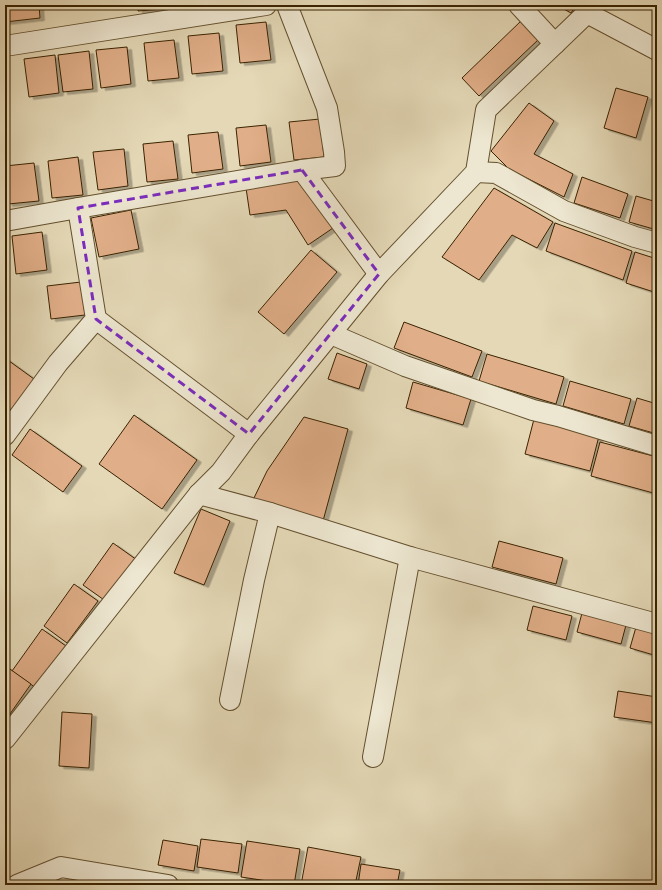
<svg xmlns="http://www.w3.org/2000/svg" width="662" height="890" font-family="'IM FELL French Canon',serif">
<defs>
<filter id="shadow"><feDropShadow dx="4.5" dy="2.5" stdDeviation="0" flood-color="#0004"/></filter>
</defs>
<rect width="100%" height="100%" fill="#e4d8b6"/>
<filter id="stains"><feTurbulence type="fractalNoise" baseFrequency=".005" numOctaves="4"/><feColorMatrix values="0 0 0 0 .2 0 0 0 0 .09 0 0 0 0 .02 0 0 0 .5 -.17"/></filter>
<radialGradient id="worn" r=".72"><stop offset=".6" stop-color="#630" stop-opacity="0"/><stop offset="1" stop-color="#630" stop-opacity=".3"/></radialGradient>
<!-- building -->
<g fill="#e0ae88" stroke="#392301" filter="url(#shadow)">
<path d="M5,5h34l1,13 -35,4z"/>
<path d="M138,5h37l1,3 -38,3z"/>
<path d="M557,5h19l-5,8z"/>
<path d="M522,20l17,19 -60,57 -17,-18z"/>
<path d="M266,22l5,38 -31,3 -4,-38z"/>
<path d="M219,33l4,38 -31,3 -4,-38z"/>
<path d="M174,40l5,38 -31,3 -4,-38z"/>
<path d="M127,47l4,37 -30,4 -5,-38z"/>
<path d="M89,51l4,38 -30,3 -5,-37z"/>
<path d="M55,55l4,38 -30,4 -5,-38z"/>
<path d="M616,88l32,9 -12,41 -32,-10z"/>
<path d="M529,103l25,18 -20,33 39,20 -9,23 -55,-28 -18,-18z"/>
<path d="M320,119l4,38 -30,3 -5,-38z"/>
<path d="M266,125l5,37 -31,4 -4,-38z"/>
<path d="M218,132l5,37 -31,4 -4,-38z"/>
<path d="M173,141l5,38 -31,3 -4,-38z"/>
<path d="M124,149l4,37 -30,4 -5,-38z"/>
<path d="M78,157l5,38 -31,3 -4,-37z"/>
<path d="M34,163l5,38 -31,3 -3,-27v-11z"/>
<path d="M582,177l46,17 -8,24 -46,-15z"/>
<path d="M299,180l34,48 -25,17 -22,-35 -36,5 -4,-27z"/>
<path d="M494,188l59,34 -16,26 -25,-13 -33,45 -37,-23z"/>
<path d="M636,196l21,6v28l-28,-8z"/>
<path d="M131,210l8,39 -40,8 -8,-39z"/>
<path d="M555,223l77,28 -9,29 -77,-29z"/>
<path d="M42,232l5,38 -31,4 -4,-38z"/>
<path d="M311,250l26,22 -53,62 -26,-22z"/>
<path d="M635,252l22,7v34l-31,-10z"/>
<path d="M81,282l4,33 -34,4 -4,-33z"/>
<path d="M404,322l78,29 -10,26 -78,-29z"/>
<path d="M337,353l30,11 -8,25 -31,-10z"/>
<path d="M487,354l77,23 -8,27 -77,-23z"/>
<path d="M5,358l29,21 -22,32 -7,-5z"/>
<path d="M570,381l61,18 -7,25 -61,-18z"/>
<path d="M413,382l58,17 -8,26 -57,-17z"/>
<path d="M637,398l20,6v30l-28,-8z"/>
<path d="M134,415l63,45 -35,49 -63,-45z"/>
<path d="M304,417l44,12 -25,92 -70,-21 14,-29z"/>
<path d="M534,419l65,17 -9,35 -65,-17z"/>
<path d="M30,429l52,37 -19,26 -51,-37z"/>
<path d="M600,442l57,15v37l-66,-18z"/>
<path d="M201,509l29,12 -26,64 -30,-12z"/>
<path d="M499,541l64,17 -7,26 -64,-17z"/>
<path d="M113,543l24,17 -30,42 -24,-17z"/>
<path d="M74,584l24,17 -31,42 -23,-17z"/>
<path d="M533,606l39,10 -6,24 -39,-10z"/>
<path d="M582,613l44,12 -5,19 -44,-12z"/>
<path d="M636,627l21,6v23l-27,-8z"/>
<path d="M42,629l24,17 -30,42 -24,-17z"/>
<path d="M7,667l24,17 -26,37v-51z"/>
<path d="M618,691l39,6v26l-43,-6z"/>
<path d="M62,712l30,2 -3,54 -30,-2z"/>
<path d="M201,839l41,5 -4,29 -41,-6z"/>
<path d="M163,840l35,6 -4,25 -36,-6z"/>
<path d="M247,841l53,8 -6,36 -53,-8z"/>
<path d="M308,847l53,10 -6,28h-54z"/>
<path d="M361,864l39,6 -3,15h-39z"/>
</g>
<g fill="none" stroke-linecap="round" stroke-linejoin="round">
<defs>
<g id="minor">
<path d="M287,5l40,103 7,44 1,14 -33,4 77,104"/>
<path d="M519,5l36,39"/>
<path d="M587,13l70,37"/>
<path d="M5,46l261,-41"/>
<path d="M476,172l20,1 68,38 71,26 22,6"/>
<path d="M5,221l73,-13"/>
<path d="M96,319l153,115"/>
<path d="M331,334l74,32 128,44 25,6 99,30"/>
<path d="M5,435l53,-72 38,-44 -18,-111 224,-38"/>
<path d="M199,494l71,19 140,44 247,67"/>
<path d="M230,700l24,-120 16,-67"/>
<path d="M5,739l194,-245 22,-22 28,-38 130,-160 97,-102 10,-62 101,-97 7,-8"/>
<path d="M373,757l37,-200"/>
<path d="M17,885l44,-18 107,18"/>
</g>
</defs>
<!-- minor casing -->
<use href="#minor" stroke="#64502e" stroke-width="22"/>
<!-- minor -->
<use href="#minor" stroke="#ede6d0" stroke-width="20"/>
</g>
<!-- marked area -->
<path fill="none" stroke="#7b2cbf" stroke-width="3" stroke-dasharray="8 5" stroke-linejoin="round" d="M302,170l77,104 -130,160 -153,-115 -18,-111z"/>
<!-- margin -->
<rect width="662" height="890" fill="none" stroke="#e4d8b6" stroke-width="20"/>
<rect x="6" y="6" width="650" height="878" fill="none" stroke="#392301" stroke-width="2"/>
<rect x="10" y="10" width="642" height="870" fill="none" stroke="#392301"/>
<rect width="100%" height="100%" filter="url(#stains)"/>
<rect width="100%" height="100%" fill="url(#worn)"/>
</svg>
